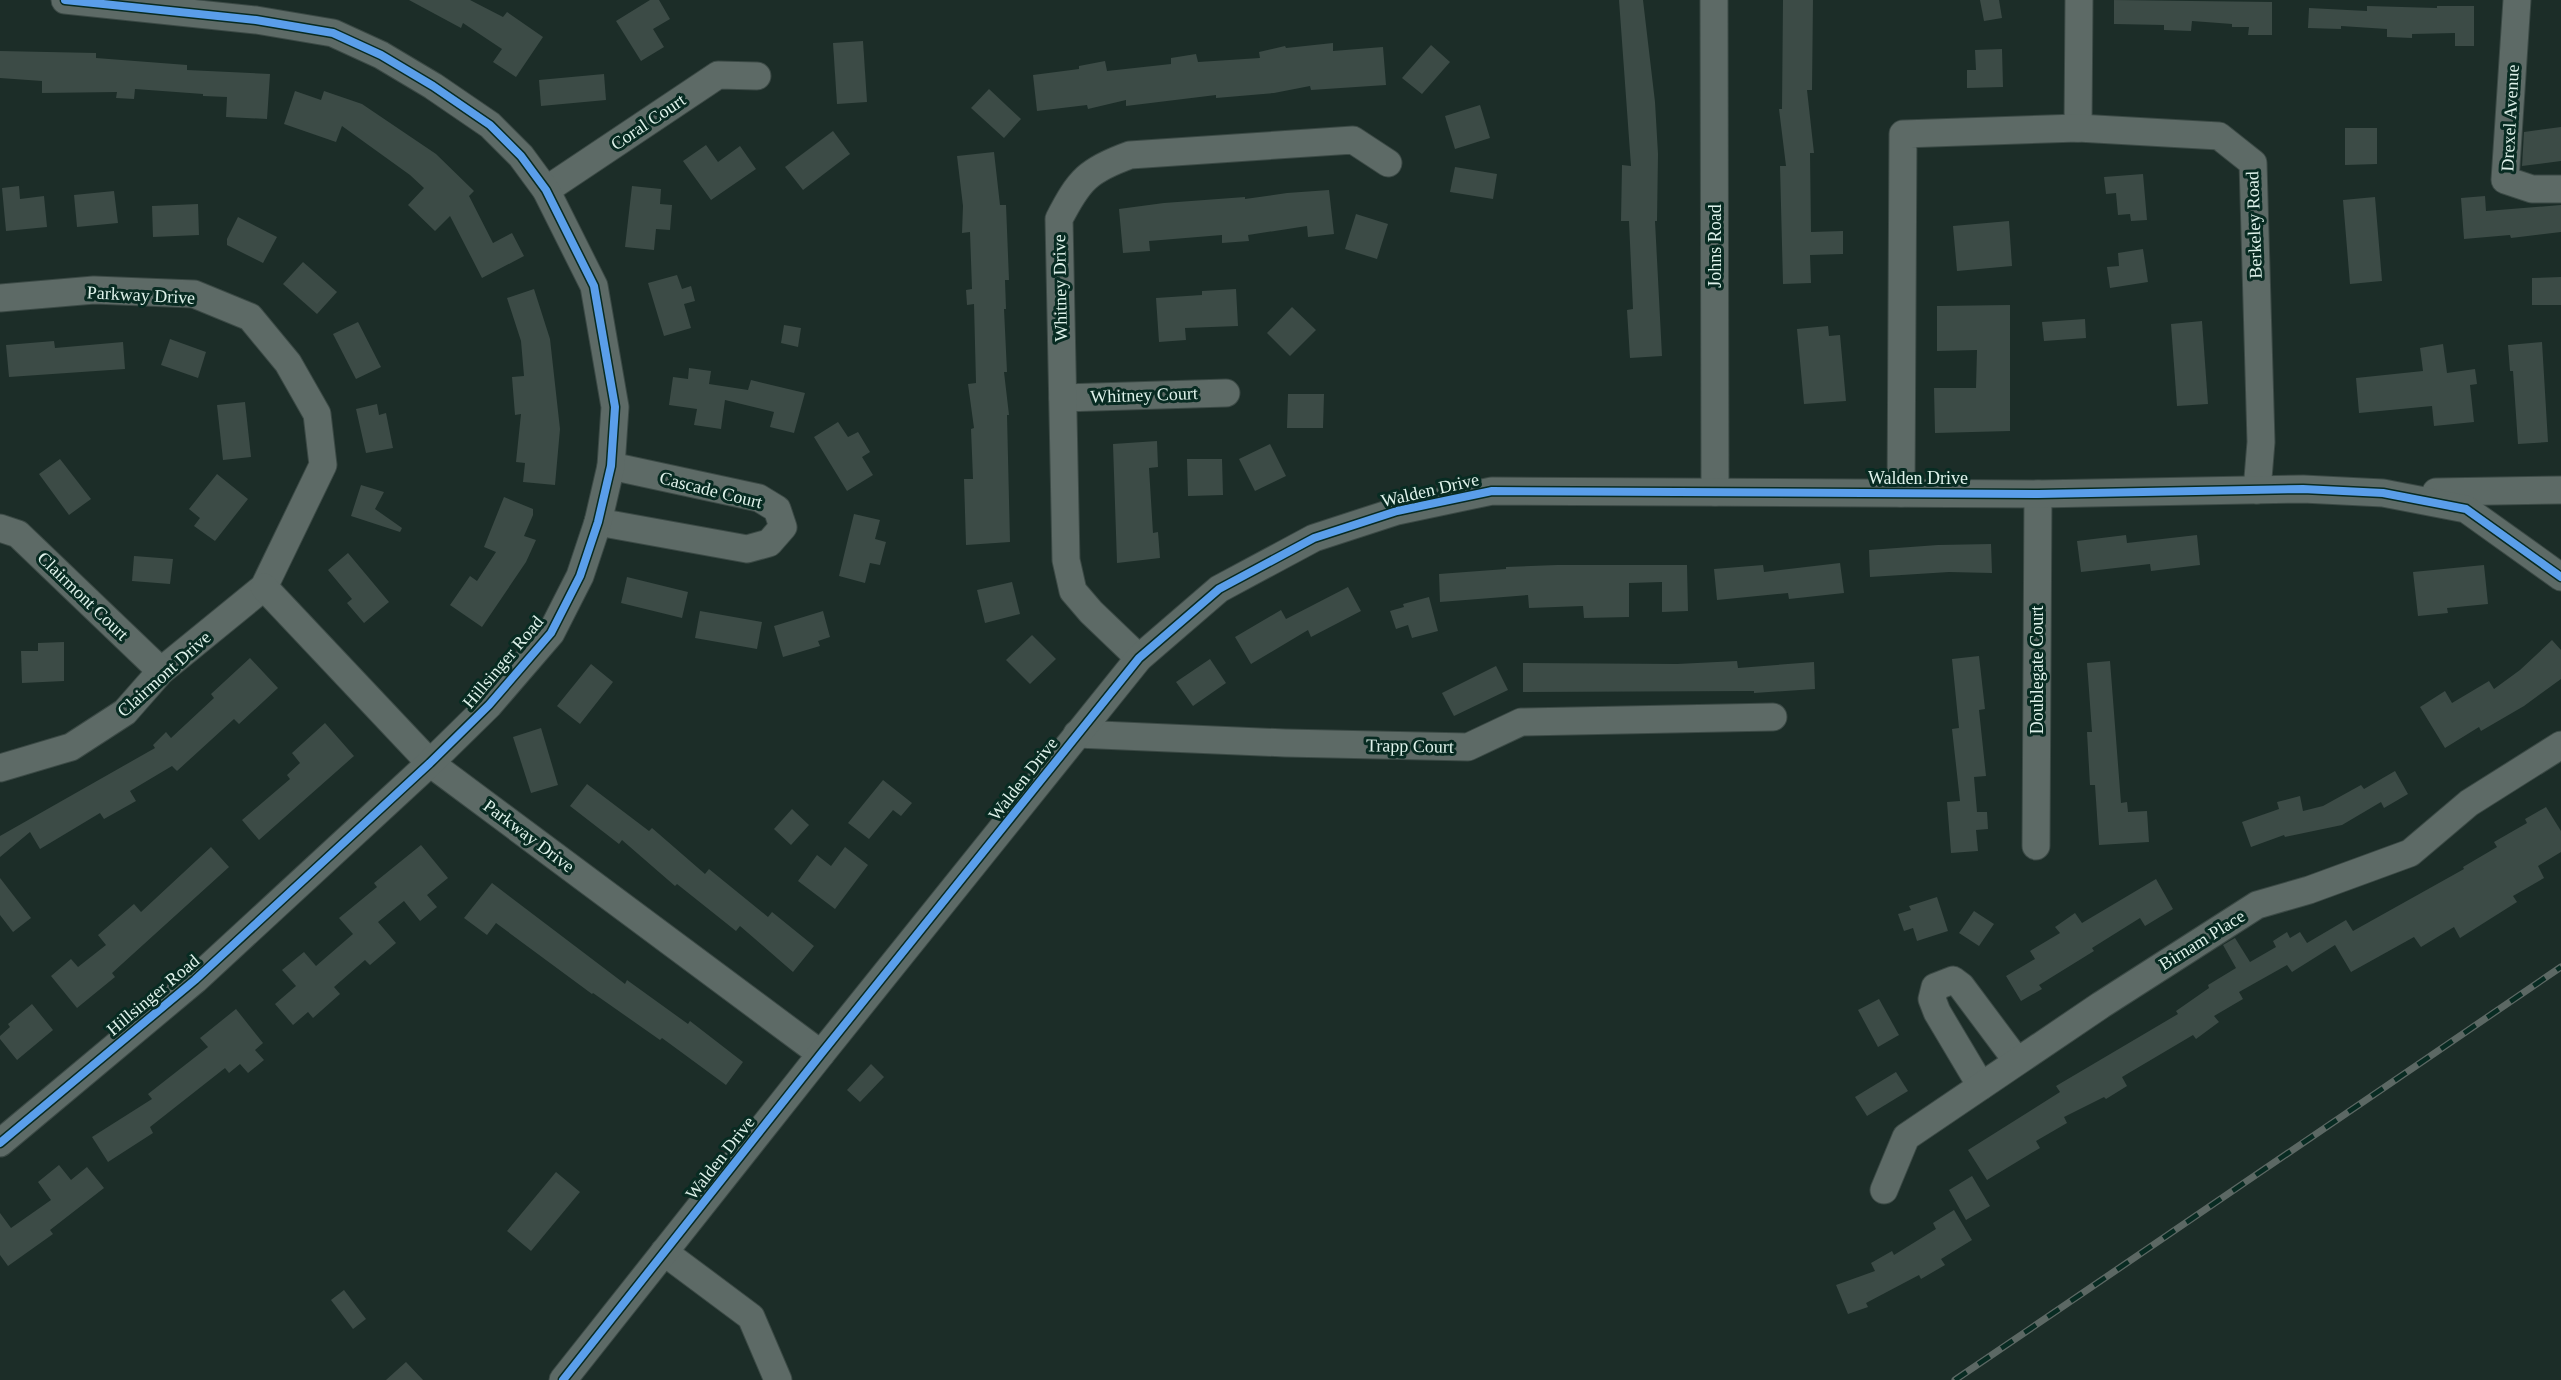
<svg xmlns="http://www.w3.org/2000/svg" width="2561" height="1380" font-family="Georgia,serif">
<rect width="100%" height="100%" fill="#1c2d28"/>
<!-- building -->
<g fill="#3c4b46">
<path d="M409,0h61l33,17 4,-5 36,25 -27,40 -23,-15 9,-13 -39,-26 -2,5z"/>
<path d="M650,0h9l11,19 -17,10 11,18 -23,14 -25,-40z"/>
<path d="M1619,0h24l12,102 3,52 -1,67h-2l7,135 -32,2 -3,-48 6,-1 -4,-88h-8l1,-56 9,1z"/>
<path d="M1783,0h30l-1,90h-5l7,63h-4l1,79 32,-1v23l-33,1 1,28 -28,1 -3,-118h6l-7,-57h3z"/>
<path d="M1980,0h19l3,18 -18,3z"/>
<path d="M2114,0l158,2v33h-24l1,-8h-17v-3l-40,-3 -1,10 -27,-1v-5l-50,-1z"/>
<path d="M2367,6l70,2v-2h37v40h-19v-13l-43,1v4l-25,-1v-8l-46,-3v3l-33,-1 1,-20 58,3z"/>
<path d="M863,41l4,61 -30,2 -4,-61z"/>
<path d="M1333,43v8l50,-4 3,38 -75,5 -1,-4 -36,7 -58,5v-3l-90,11v-6l-38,9 -1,-4 -50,6 -4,-36 46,-6v-3l26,-5 2,10 64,-7v-6l25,-4 2,8 62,-4 -1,-6 26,-6 1,2z"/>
<path d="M1431,45l19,17 -28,32 -20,-16z"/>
<path d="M2002,49l1,38 -36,1v-18h9l-1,-20z"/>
<path d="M0,51l96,2v5l91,7v5l83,4 -3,45 -41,-2 1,-20 -24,-1v-2l-68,-5 -1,10 -18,-1 1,-6 -75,1v-12l-42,-3z"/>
<path d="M604,74l2,26 -65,6 -2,-26z"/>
<path d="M989,89l32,30 -17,19 -33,-30z"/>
<path d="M295,91l26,9 3,-9 38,13 74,50 38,37 -5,5 24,47 19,-10 12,23 -42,22 -32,-62 -15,15 -27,-26 16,-17 -14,-13 -68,-49 -6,16 -52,-18z"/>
<path d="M1480,105l10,33 -35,11 -10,-33z"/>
<path d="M2561,127v34l-39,5 2,-34z"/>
<path d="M2345,128h32v36l-32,1z"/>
<path d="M833,131l17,23 -47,36 -18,-23z"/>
<path d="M706,145l12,17 22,-16 16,23 -45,31 -28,-39z"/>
<path d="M994,152l6,53h6l3,75h-4l1,29h-2l3,63h-3l5,43h-2l3,127 -44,3 -2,-66h9l-2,-50 3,-1 -6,-44 8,-1 -2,-79 -7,1 -1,-15 6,-1 -2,-57 -8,1 1,-27 -6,-50z"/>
<path d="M1455,167l42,7 -4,25 -43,-7z"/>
<path d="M2143,174l4,46 -16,1 -1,-7 -12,1 -2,-22 -10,1 -2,-17z"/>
<path d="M19,186l1,13 24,-3 3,31 -41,4 -4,-43z"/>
<path d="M632,186l29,3 -1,15 12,1 -2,25 -14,-1 -2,21 -29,-3z"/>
<path d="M1329,190l5,44 -26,3 -1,-11 -59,9 1,6 -27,2v-8l-73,6 1,10 -27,2 -4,-44 45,-6 81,-6v2l42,-6z"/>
<path d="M114,191l4,32 -41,4 -3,-32z"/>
<path d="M2485,196l1,15 75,-6v27l-50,6 -1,-3 -46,4 -3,-41z"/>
<path d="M2375,197l7,84 -32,3 -7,-84z"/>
<path d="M198,204l1,31 -46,2 -1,-31z"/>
<path d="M1356,214l32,10 -11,35 -32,-10z"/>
<path d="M238,217l39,20 -14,26 -36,-18v-6z"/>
<path d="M2009,221l3,45 -55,5 -4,-45z"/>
<path d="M2143,249l5,33 -38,6 -3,-21 12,-1 -1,-13z"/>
<path d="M303,262l34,30 -20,22 -34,-30z"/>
<path d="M677,275l5,14 9,-3 4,15 -11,3 7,24 -27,8 -16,-53z"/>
<path d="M2561,277v28h-29v-27z"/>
<path d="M534,289l16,50 10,90 -5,56 -32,-3 2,-19 -9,-1 5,-48 -6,1 -3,-38 12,-1 -3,-35 -14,-43z"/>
<path d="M1236,289l2,37 -53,2 1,12 -27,2 -3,-44 46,-3v-4z"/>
<path d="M2010,305v126l-75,2 -1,-45h42l1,-38 -40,1v-45z"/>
<path d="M1292,307l24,23 -26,26 -23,-23z"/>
<path d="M2085,319l1,19 -42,3 -2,-19z"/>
<path d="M2202,321l6,83 -31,2 -6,-82z"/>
<path d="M358,322l23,45 -25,12 -23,-45z"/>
<path d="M784,325l17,3 -3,19 -17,-4z"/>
<path d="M1828,326l1,10 11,-1 6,66 -42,3 -7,-75z"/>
<path d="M170,339l36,13 -8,26 -37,-13z"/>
<path d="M54,341l1,7 68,-6 2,27 -116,8 -3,-32z"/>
<path d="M2542,342l6,100 -30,2 -5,-73h-3l-2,-26z"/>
<path d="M2443,344l4,29 28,-4 2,15 -7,1 4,37 -40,4 -2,-20 -73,7 -3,-35 67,-7 -3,-23z"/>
<path d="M689,368l22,3 -2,13 39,6 3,-10 54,13 -11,40 -24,-6 4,-15 -49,-12 -4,29 -27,-4 3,-16 -28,-4 4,-28 15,2z"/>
<path d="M1288,394h36l-1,34h-36z"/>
<path d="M245,402l6,55 -28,3 -6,-55z"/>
<path d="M377,404l2,11 7,-2 7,35 -27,5 -10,-44z"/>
<path d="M838,422l10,15 10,-5 12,20 -8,5 11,18 -26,16 -33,-54z"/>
<path d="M1157,441l1,26 -9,1 4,65 5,-1 2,26 -43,5 -4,-119z"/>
<path d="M1270,444l16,32 -31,15 -16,-32z"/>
<path d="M60,459l31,40 -22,16 -30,-41z"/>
<path d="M1187,459h35l1,36 -35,1z"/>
<path d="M217,474l31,25 -33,42 -21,-15 6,-8 -11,-9z"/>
<path d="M361,485l23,7 -9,17 27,19 -2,4 -49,-16z"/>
<path d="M504,497l29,12v6l-9,21 12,4 -10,22 -44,65 -32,-22 20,-29 7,5 19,-29 -12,-5z"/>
<path d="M854,514l26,6 -5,19 11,3 -6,23 -10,-2 -5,20 -26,-7z"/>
<path d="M2126,535l1,8 70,-8 3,30 -49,6 -1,-7 -69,8 -4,-31z"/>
<path d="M1991,544l1,29 -43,-1 -79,5 -1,-27 69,-5z"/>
<path d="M348,553l41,49 -25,21 -17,-20 5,-4 -24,-29z"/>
<path d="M134,556l39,3 -3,25 -38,-3z"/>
<path d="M1840,563l4,30 -55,6 -1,-6 -71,7 -3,-31 49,-4 1,7z"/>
<path d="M1557,565h130l1,46 -26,1v-30l-33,1v34l-45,1 -1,-12 -54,2 -1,-13 -88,7 -1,-28 67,-5v-2z"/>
<path d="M2484,565l4,39 -41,4 1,5 -30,3 -5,-44z"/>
<path d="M627,577l61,15 -6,26 -61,-15z"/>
<path d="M1012,582l8,32 -35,9 -8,-33z"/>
<path d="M1348,587l13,24 -50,26 -3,-7 -57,34 -16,-27 46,-27 5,9z"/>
<path d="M1429,597l9,34 -26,7 -4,-13 -12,4 -6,-18 14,-4 -1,-3z"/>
<path d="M700,611l62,11 -5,27 -62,-11z"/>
<path d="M823,611l7,26 -12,4 2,5 -37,11 -9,-31z"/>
<path d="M1032,635l24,24 -26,25 -24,-24z"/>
<path d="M2552,640l9,10v29l-37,27 -43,25 -2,-4 -34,21 -25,-41 25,-16 7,12 37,-22 5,8 26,-19z"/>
<path d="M64,642v39l-42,2 -1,-32h17v-8z"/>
<path d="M1979,656l6,53 -6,1 7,66 -12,1 3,35h10l1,17 -12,1 2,21 -27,2 -4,-51 13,-1 -8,-72 7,-1 -7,-69z"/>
<path d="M250,658l28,30 -39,36 -5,-5 -57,52 -5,-5 -42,25 6,10 -32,18 -4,-6 -60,36 -10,-17 -30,25v-21l155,-88 -2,-3 13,-13 5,6 43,-40 -3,-4z"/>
<path d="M1210,659l16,24 -33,23 -17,-24z"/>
<path d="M1737,661l1,7 76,-6 1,27 -61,4v-2l-231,1v-29l154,1z"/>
<path d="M2110,661l11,142 6,-1 1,10 19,-1 2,31 -50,3 -4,-60h-5l-3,-53h5l-5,-69z"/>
<path d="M591,664l22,18 -33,42 -23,-18z"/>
<path d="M1496,666l12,24 -54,26 -12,-23z"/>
<path d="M325,723l29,33 -95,84 -17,-20 48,-41 -3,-4 13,-12 -8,-10z"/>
<path d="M541,728l17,57 -27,8 -18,-56z"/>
<path d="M2395,771l13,23 -24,14 -3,-6 -39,23 -57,12 -1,-2 -33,12 -9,-25 37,-13 -2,-7 23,-6 3,15 20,-5 38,-21 3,4z"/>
<path d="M883,780l29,23 -11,13 -8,-6 -24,29 -21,-16z"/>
<path d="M587,784l62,47 3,-3 53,46 4,-5 59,48 4,-5 42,34 -21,26 -53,-46 -4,5 -59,-47 -2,2 -53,-46 -3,4 -49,-38z"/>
<path d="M2546,807l15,24v21l-23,14 6,12 -31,18 4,6 -57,36 -6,-11 -33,20 -7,-10 -63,35 -16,-27 -43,27 -5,-7 -48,27 4,7 -29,17 5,6 -23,17 -3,-4 -71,42 5,9 -21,13 -2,-2 -40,20 3,6 -31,18 4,7 -53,32 -19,-30 92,-58 -4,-6 122,-72 -2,-3 33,-23 -1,-3 28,-17 -13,-23 12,-7 15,24 26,-15 -3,-6 14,-9 3,6 10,-6 7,11 39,-23 7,11 111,-62 -1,-2 34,-20 -3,-5 33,-19 -2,-4z"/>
<path d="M792,809l17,16 -18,20 -17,-16z"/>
<path d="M421,845l27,33 -21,17 10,12 -17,14 -16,-20 -26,21 18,21 -26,22 -5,-5 -31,27 6,7 -27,24 -5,-6 -15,13 -18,-21 21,-18 -14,-16 22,-18 12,14 37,-32 -14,-16 38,-31 -3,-4z"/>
<path d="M211,847l18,20 -117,106 3,4 -38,31 -26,-32 20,-17 7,8 28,-22 -8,-10 36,-31 7,8z"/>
<path d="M845,847l23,18 -33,44 -37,-28 19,-26 14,11z"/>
<path d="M0,878l31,40 -18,14 -13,-17z"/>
<path d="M2156,879l17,30 -28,17 -5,-8 -48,30 2,3 -55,34 3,4 -21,12 -15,-25 29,-17 -5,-8 30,-18 -5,-6 20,-14 7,10z"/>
<path d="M492,883l133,101 2,-4 61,44 2,-3 53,41 -17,23 -64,-47 -2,2 -67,-47 -1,1 -96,-71 -9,12 -23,-17z"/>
<path d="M1937,897l11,34 -31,10 -4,-13 -9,3 -6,-17 13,-4 -2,-4z"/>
<path d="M1974,911l20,13 -15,22 -20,-13z"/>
<path d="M1879,999l20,36 -21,12 -20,-37z"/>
<path d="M32,1004l21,26 -36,30 -17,-21v-3l10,-9 -2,-3z"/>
<path d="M236,1009l27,34 -8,7 9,10 -16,13 -8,-9 -11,9 -4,-5 -75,59 3,6 -45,29 -16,-25 60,-38 -4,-5 60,-47 -8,-9z"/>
<path d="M871,1064l13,13 -24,25 -13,-12z"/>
<path d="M1896,1072l12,19 -41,25 -12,-19z"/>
<path d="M59,1165l12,15 16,-13 17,21 -54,42 3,4 -45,32 -8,-11v-42l11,15 40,-28 -13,-18z"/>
<path d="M556,1172l24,20 -49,59 -24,-20z"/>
<path d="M1972,1176l18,30 -24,14 -17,-30z"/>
<path d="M1954,1210l18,30 -31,19 4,6 -24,14 -2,-4 -53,28 2,4 -20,7 -12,-29 39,-14 -4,-8 21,-12 2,4 42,-26 -3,-6z"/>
<path d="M344,1290l22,29 -13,10 -22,-29z"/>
<path d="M406,1362l17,18h-37z"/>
</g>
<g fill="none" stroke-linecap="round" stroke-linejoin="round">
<defs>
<g id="minor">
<path d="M1714,0l1,492"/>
<path d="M2517,0l-12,180 27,9h29"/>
<path d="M2078,128l1,-128"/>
<path d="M546,190l172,-115 39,1"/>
<path d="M0,298l94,-8 100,4 56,23 38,46 29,51 6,51 -59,122 -103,84 -36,41 -54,35 -71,21"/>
<path d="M1063,398l163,-5"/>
<path d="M2436,492l125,-2"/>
<path d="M1901,493l2,-359 175,-6 141,8 34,27 8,279 -4,48"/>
<path d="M598,522l149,27 22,-6 14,-16 -6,-18 -18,-11 -148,-32"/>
<path d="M0,528l18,6 143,137"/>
<path d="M264,587l166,176 391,291"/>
<path d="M1139,658l-48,-46 -18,-21 -7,-31 -7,-341c20,-39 29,-49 71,-64l223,-15 35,23"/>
<path d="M1077,734l208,9 183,4 53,-25 252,-5"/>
<path d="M2036,846l2,-352"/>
<path d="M1981,1086l-44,-74 -5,-13 3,-12 18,-7 8,6 56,75"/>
<path d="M0,1143l195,-163 235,-217 59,-58 62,-72 29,-57 18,-54 13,-56 4,-59 -21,-121 -48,-96 -25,-34 -31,-31 -57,-39 -52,-31 -48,-22 -77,-13 -191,-20"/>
<path d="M1884,1190l22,-53 195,-132 156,-100 52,-15 101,-37 59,-50 92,-58"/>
<path d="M664,1252l87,65 27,63"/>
<path d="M563,1380l258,-326 318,-396 80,-69 95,-51 83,-27 95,-20 546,3 265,-5 80,4 83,16 95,68"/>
</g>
</defs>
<!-- minor casing -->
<use href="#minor" stroke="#3b4945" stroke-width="29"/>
<!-- minor -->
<use href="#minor" stroke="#5d6a66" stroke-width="27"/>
<defs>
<path id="rail" d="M1955,1380l606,-413"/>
</defs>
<!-- rail casing -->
<use href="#rail" stroke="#5c6864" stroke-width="7"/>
<!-- rail -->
<use href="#rail" stroke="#082b22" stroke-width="4.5" stroke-dasharray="14" stroke-linecap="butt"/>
<defs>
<g id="cycleway">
<path d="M0,1143l195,-163 235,-217 59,-58 62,-72 29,-57 18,-54 13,-56 4,-59 -21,-121 -48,-96 -25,-34 -31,-31 -57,-39 -52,-31 -48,-22 -77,-13 -191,-20"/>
<path d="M563,1380l258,-326 318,-396 80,-69 95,-51 83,-27 95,-20 546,3 265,-5 80,4 83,16 95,68"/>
</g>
</defs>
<!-- cycleway casing -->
<use href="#cycleway" stroke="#082b22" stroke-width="11"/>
<!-- cycleway -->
<use href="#cycleway" stroke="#5a9eea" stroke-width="8"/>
</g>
<g text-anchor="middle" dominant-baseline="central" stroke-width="6" stroke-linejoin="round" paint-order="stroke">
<!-- street labels -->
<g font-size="18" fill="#dff2eb" stroke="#082b22">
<text transform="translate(2510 118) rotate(-87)">Drexel Avenue</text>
<text transform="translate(648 122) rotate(-34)">Coral Court</text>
<text transform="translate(2254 225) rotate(-92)">Berkeley Road</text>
<text transform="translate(1715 246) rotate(-90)">Johns Road</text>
<text transform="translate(1060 288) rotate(-91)">Whitney Drive</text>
<text transform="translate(141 295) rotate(3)">Parkway Drive</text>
<text transform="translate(1144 395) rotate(-2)">Whitney Court</text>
<text x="1918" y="478">Walden Drive</text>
<text transform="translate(711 490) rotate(14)">Cascade Court</text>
<text transform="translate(1430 490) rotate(-13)">Walden Drive</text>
<text transform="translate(83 596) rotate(44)">Clairmont Court</text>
<text transform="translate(503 662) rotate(-50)">Hillsinger Road</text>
<text transform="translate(2037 670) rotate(-90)">Doublegate Court</text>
<text transform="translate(164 674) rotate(-42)">Clairmont Drive</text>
<text transform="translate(1410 746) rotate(1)">Trapp Court</text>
<text transform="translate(1023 779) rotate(-52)">Walden Drive</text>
<text transform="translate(529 836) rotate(37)">Parkway Drive</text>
<text transform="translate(2202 940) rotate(-32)">Birnam Place</text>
<text transform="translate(153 995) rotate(-40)">Hillsinger Road</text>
<text transform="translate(720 1158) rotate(-52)">Walden Drive</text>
</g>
</g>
</svg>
